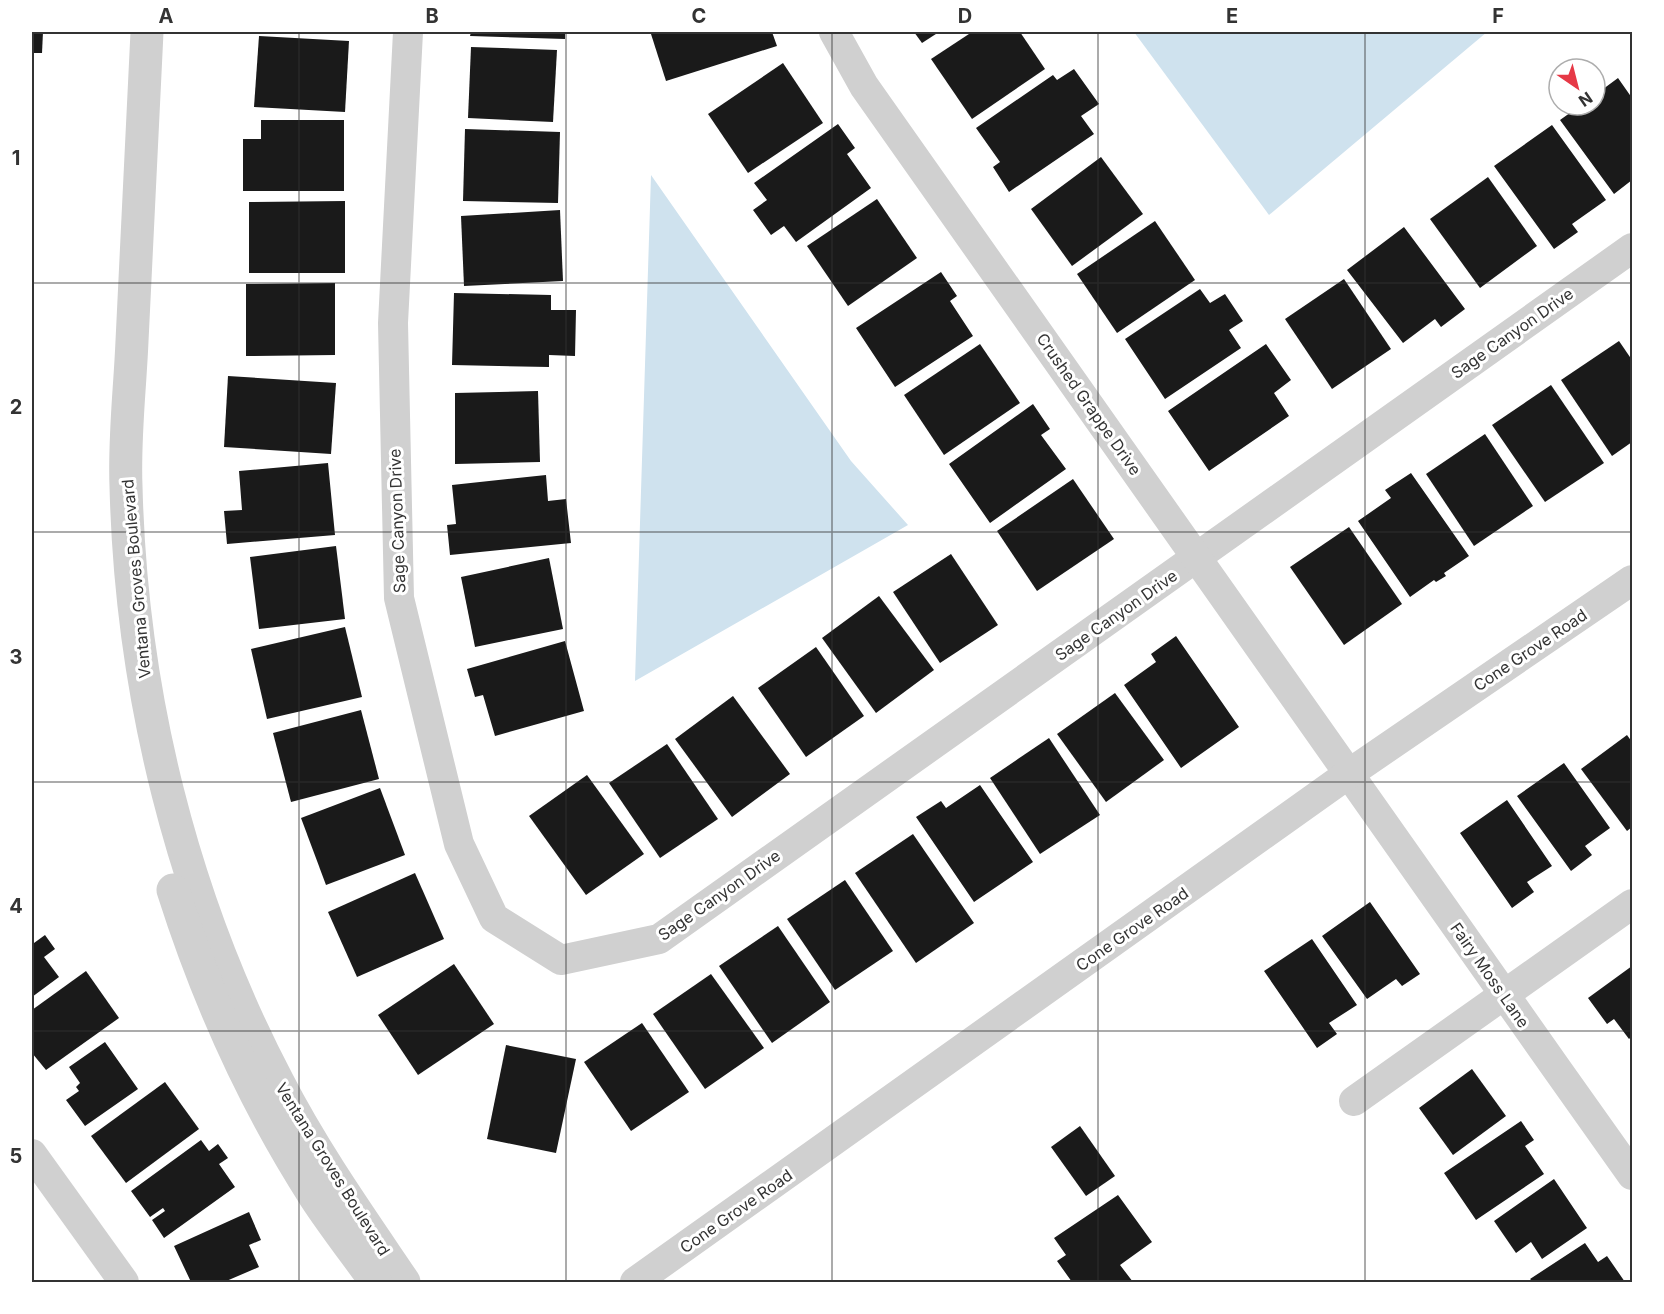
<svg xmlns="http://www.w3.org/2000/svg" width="1664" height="1314" font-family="Inter,sans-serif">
<rect width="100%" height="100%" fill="#fff"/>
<!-- water -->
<g fill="#cfe2ee">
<path d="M1134,32h353l-218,183z"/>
<path d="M651,175l200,286 57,64 -273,156z"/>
</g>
<!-- building -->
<g fill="#1a1a1a">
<path d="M32,32h11l-1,21h-10z"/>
<path d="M471,32h94v7l-95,-3z"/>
<path d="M657,32h115l5,14 -111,35 -15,-47z"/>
<path d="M914,32h25l-17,11z"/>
<path d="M972,32h48l25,37 -73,50 -41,-60z"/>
<path d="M259,36l90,5 -4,71 -91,-5z"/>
<path d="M471,47l86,3 -4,72 -85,-4z"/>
<path d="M783,63l40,60 -75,50 -40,-59z"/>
<path d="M1074,69l25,35 -18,12 13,18 -85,58 -16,-25 7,-5 -24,-34 77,-53 4,5z"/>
<path d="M1618,78l14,20v82l-18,14 -54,-74 21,-15h14v-10z"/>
<path d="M261,120h83v71h-101v-52h18z"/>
<path d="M838,124l17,24 -8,6 24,34 -75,54 -12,-16 -13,9 -18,-25 14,-10 -13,-17z"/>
<path d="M1552,125l54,75 -34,24 6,8 -24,17 -60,-83z"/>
<path d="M465,129l95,3 -2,71 -95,-2z"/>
<path d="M1101,157l42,57 -71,52 -41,-57z"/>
<path d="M1488,177l49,69 -57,42 -50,-69z"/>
<path d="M877,199l40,59 -69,48 -41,-60z"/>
<path d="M345,201v72h-96v-71z"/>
<path d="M560,210l3,71 -99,5 -3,-70z"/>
<path d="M1155,221l40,59 -78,53 -40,-59z"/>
<path d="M1404,227l61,82 -24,18 -6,-8 -32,24 -56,-73z"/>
<path d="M941,272l16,24 -7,5 23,35 -78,51 -39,-59z"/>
<path d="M1344,279l47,70 -59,40 -47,-70z"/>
<path d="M335,283v72l-89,1v-72z"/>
<path d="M1200,289l10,14 15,-9 18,27 -14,9 12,18 -76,51 -40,-60z"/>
<path d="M454,293l97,2v15h25l-1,46 -26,-1v12l-97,-2z"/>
<path d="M1619,341l13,19v82l-20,14 -51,-76z"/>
<path d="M980,344l40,59 -76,52 -40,-60z"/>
<path d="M1266,344l25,36 -17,13 15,23 -80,55 -41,-60z"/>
<path d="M228,376l108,7 -5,71 -107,-7z"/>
<path d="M1551,385l53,78 -59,39 -53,-77z"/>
<path d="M538,391l2,71 -85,2v-71z"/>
<path d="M1033,404l17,25 -9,6 25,34 -76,54 -41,-59z"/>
<path d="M1485,434l48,72 -59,40 -48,-72z"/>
<path d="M328,463l7,72 -108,9 -3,-33 18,-1 -3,-39z"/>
<path d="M1411,473l58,83 -25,17 2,3 -10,6 -2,-2 -24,17 -52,-76 33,-23 -6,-8z"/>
<path d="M546,475l2,26 18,-2 5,44 -121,12 -3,-30 9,-1 -4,-39z"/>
<path d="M1073,479l41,60 -77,52 -40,-60z"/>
<path d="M1349,527l53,77 -58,41 -54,-78z"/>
<path d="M336,546l9,73 -86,10 -9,-72z"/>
<path d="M951,554l47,71 -58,38 -47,-71z"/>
<path d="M549,558l14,71 -88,18 -14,-70z"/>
<path d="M879,596l55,74 -58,43 -54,-75z"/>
<path d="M345,627l17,70 -95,22 -16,-70z"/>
<path d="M1176,636l63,91 -58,41 -57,-83 32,-23 -5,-8z"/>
<path d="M565,641l19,70 -89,25 -12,-41 -8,2 -8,-28z"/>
<path d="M816,647l48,69 -58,41 -48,-69z"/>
<path d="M1115,693l49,67 -58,42 -49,-68z"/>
<path d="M733,696l57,78 -58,43 -57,-78z"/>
<path d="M361,710l18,69 -88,23 -18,-69z"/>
<path d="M1627,735l5,7v85l-5,4 -46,-62z"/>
<path d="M1049,738l51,77 -60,39 -50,-76z"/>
<path d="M667,744l51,75 -58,39 -51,-75z"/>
<path d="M1564,763l46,65 -25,18 7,9 -21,16 -54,-75z"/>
<path d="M587,775l57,79 -58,41 -57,-79z"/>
<path d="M980,785l53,77 -59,40 -58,-85 25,-16 5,7z"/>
<path d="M380,788l25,67 -79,30 -25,-67z"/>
<path d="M1507,800l45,66 -25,16 7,10 -22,16 -52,-75z"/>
<path d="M913,834l61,89 -58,40 -61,-90z"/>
<path d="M415,873l29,66 -87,38 -29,-65z"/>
<path d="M845,880l48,71 -58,39 -48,-71z"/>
<path d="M1370,902l50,72 -18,12 -6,-7 -29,20 -45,-63z"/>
<path d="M778,926l52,76 -58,41 -53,-77z"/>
<path d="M45,935l10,14 -11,8 15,20 -27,20v-58l2,4z"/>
<path d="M1312,939l45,66 -28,18 8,11 -20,14 -53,-77z"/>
<path d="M454,964l40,60 -76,51 -40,-60z"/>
<path d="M1632,966v70l-3,3 -15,-20 -7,5 -19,-26z"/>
<path d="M86,971l33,47 -73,52 -14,-17v-43z"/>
<path d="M711,974l53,74 -59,41 -52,-75z"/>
<path d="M642,1023l47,69 -58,39 -47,-69z"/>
<path d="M105,1042l33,47 -53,37 -19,-26 13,-9 -3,-4 4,-4 -11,-16z"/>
<path d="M506,1045l70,14 -20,94 -69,-14z"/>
<path d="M1472,1069l34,47 -53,39 -34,-47z"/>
<path d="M165,1082l34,47 -73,54 -35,-47z"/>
<path d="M1521,1121l13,19 -9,6 19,28 -68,46 -32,-47z"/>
<path d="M1080,1126l35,50 -29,20 -35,-49z"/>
<path d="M201,1140l8,11 9,-7 10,14 -9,6 16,23 -71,51 -12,-18 13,-9 -2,-3 -13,9 -19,-26z"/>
<path d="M1554,1179l33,49 -45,31 -11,-17 -15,11 -22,-32z"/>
<path d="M1118,1195l34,47 -32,23 13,17h-61l-15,-21 9,-6 -12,-17z"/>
<path d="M249,1212l12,28 -12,5 10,22 -35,15h-33l-17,-36z"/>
<path d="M1585,1243l13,19 9,-6 18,26h-92l-3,-3z"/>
</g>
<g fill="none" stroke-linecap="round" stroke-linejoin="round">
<!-- minor -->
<g stroke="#d0d0d0" stroke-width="30">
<path d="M408,32l-15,291 6,275 60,246 35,74 67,42 98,-21 973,-691"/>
<path d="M834,32l30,54c257,363 511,727 768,1089"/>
<path d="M1354,1101l278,-197"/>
<path d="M32,1154l92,128"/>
<path d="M635,1282l712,-507 285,-195"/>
</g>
<!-- tertiary -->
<g stroke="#d0d0d0" stroke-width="33">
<path d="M147,32c-5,103 -10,206 -15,309 -2,48 -8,97 -6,145 5,206 56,413 152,596 36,70 82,135 126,200"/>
<path d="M173,890c34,107 81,212 142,307 19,29 41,57 61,85"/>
</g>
</g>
<!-- grid -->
<path fill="none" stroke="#333" stroke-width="1.5" stroke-opacity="0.55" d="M299,32v1250M566,32v1250M832,32v1250M1098,32v1250M1365,32v1250M32,283h1600M32,532h1600M32,782h1600M32,1031h1600"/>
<g text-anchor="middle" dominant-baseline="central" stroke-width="6" stroke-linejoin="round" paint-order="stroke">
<!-- street labels -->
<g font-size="16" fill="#333" stroke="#fff">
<text transform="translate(1512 333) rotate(-35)">Sage Canyon Drive</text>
<text transform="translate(1089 404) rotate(55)">Crushed Grappe Drive</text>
<text transform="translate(397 521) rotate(-92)">Sage Canyon Drive</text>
<text transform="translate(136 579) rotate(-95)">Ventana Groves Boulevard</text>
<text transform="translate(1116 615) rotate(-35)">Sage Canyon Drive</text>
<text transform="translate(1530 650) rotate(-34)">Cone Grove Road</text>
<text transform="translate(719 895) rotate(-35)">Sage Canyon Drive</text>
<text transform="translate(1132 929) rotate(-35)">Cone Grove Road</text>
<text transform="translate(1490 975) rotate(55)">Fairy Moss Lane</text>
<text transform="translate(333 1169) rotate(58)">Ventana Groves Boulevard</text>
<text transform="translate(736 1211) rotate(-35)">Cone Grove Road</text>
</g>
</g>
<!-- border -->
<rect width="1664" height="1314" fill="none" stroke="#ffffff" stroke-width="66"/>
<!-- north arrow -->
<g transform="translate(1577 87) rotate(145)"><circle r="28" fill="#ffffff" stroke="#adadad" stroke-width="1.5"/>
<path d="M0-4.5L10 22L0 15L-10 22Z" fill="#e63946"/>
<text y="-9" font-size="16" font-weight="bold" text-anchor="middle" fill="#333333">N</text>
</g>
<rect x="33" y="33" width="1598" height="1248" fill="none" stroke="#333" stroke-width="2"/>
<g font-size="20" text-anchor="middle" font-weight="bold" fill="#333">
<text x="166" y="23">A</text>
<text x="432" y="23">B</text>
<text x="699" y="23">C</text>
<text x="965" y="23">D</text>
<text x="1232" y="23">E</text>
<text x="1498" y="23">F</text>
<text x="16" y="165">1</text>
<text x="16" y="414">2</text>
<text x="16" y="664">3</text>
<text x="16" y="913">4</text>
<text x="16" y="1163">5</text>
</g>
</svg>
